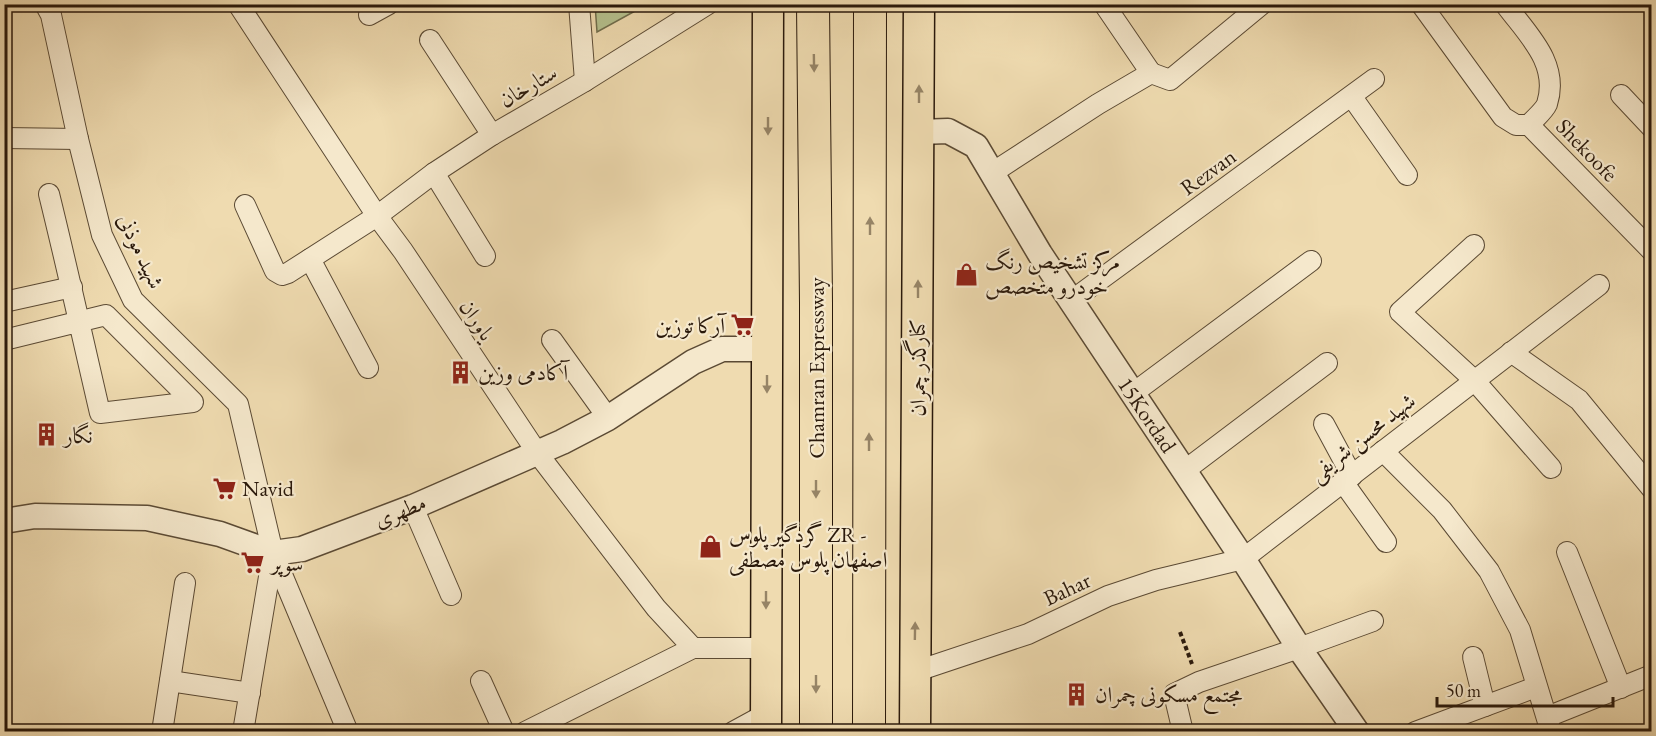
<svg xmlns="http://www.w3.org/2000/svg" width="1656" height="736" font-family="'EB Garamond',Amiri,serif">
<rect width="100%" height="100%" fill="#efdbb0"/>
<filter id="stains"><feTurbulence type="fractalNoise" baseFrequency=".00333" numOctaves="4"/><feColorMatrix values="0 0 0 0 .2 0 0 0 0 .09 0 0 0 0 .02 0 0 0 .5 -.17"/></filter>
<radialGradient id="worn" r=".72"><stop offset=".6" stop-color="#630" stop-opacity="0"/><stop offset="1" stop-color="#630" stop-opacity=".3"/></radialGradient>
<!-- green -->
<path fill="#b5c18e" stroke="#706d4c" stroke-width="1.5" d="M595,4h51v1l-49,27z"/>
<g fill="none" stroke-linecap="round" stroke-linejoin="round">
<defs>
<g id="minor">
<path d="M45,4l6,11 27,124 24,96 31,65 105,104 35,149 75,179"/>
<path d="M238,4l139,212 26,35 135,203 118,154 37,40h73"/>
<path d="M579,4l6,77"/>
<path d="M1104,4l47,69"/>
<path d="M1421,4l82,113 13,8h13"/>
<path d="M1505,4c22,30 55,59 42,100 -3,7 -13,15 -18,21"/>
<path d="M369,15l20,-11"/>
<path d="M430,40l62,95"/>
<path d="M1151,73l19,7 92,-76"/>
<path d="M1621,95l31,33"/>
<path d="M1352,97l55,78"/>
<path d="M1529,125l123,126"/>
<path d="M4,138l74,1"/>
<path d="M434,173l51,83"/>
<path d="M992,173l106,-69 53,-31"/>
<path d="M245,205l30,66 7,4 6,-2 89,-57 57,-43 58,-38 93,-54 123,-77"/>
<path d="M1474,245l-74,67 74,68 77,88"/>
<path d="M310,259l58,109"/>
<path d="M1071,301l303,-222"/>
<path d="M4,302l68,-15"/>
<path d="M4,340l102,-25 87,87 -93,11c-17,-73 -33,-146 -51,-219"/>
<path d="M552,340l56,78"/>
<path d="M1511,352l68,48 73,89"/>
<path d="M1132,394l179,-133"/>
<path d="M1324,424l28,52"/>
<path d="M1383,451l59,59 47,61 31,59 31,102"/>
<path d="M1184,471l143,-108"/>
<path d="M1343,482l43,60"/>
<path d="M413,507l38,88"/>
<path d="M1567,552l54,136"/>
<path d="M1473,657l12,49"/>
<path d="M914,672l114,-38 80,-38 48,-16 87,-21 356,-274"/>
<path d="M170,681l80,12"/>
<path d="M481,681l23,51"/>
<path d="M1547,717l105,-42"/>
<path d="M162,732l23,-149"/>
<path d="M243,732l30,-179"/>
<path d="M525,732l168,-84"/>
<path d="M733,732l33,-18"/>
<path d="M1183,732l-9,-38 25,-12 100,-34 74,-27"/>
<path d="M1415,732l121,-45"/>
</g>
<g id="tertiary">
<path d="M919,132l29,-1 28,15 64,108 203,305 56,89 58,84"/>
<path d="M4,521l31,-5 112,2 73,16 53,19 29,-4 111,-42 149,-65 46,-24 85,-56 29,-13h46"/>
</g>
<g id="primary">
<path d="M766,732l2,-728"/>
<path d="M915,732l4,-728"/>
</g>
<g id="trunk">
<path d="M813,4l3,299v429"/>
<path d="M869,732l1,-728"/>
</g>
</defs>
<!-- minor casing -->
<use href="#minor" stroke="#5b4a34" stroke-width="22"/>
<!-- tertiary casing -->
<use href="#tertiary" stroke="#5b4a34" stroke-width="27"/>
<!-- primary casing -->
<use href="#primary" stroke="#2a190b" stroke-width="33"/>
<!-- trunk casing -->
<use href="#trunk" stroke="#2a190b" stroke-width="34"/>
<!-- path -->
<path stroke="#2a190b" stroke-width="4" stroke-dasharray="4.5 3" stroke-linecap="butt" d="M1180,632l12,32"/>
<!-- minor -->
<use href="#minor" stroke="#f5e8cc" stroke-width="20"/>
<!-- tertiary -->
<use href="#tertiary" stroke="#f5e8cc" stroke-width="24"/>
<!-- primary -->
<use href="#primary" stroke="#efdbb0" stroke-width="30"/>
<!-- trunk -->
<use href="#trunk" stroke="#efdbb0" stroke-width="32"/>
</g>
<!-- one-way arrows -->
<defs><path id="oneway-solid" d="M-6-.8H1V-3.2L6.5 0L1 3.2V.8H-6Z" transform="scale(1.5)"/></defs>
<g fill="#968466">
<use href="#oneway-solid" transform="translate(814 63) rotate(89)"/>
<use href="#oneway-solid" transform="translate(919 94) rotate(-90)"/>
<use href="#oneway-solid" transform="translate(768 126) rotate(90)"/>
<use href="#oneway-solid" transform="translate(870 226) rotate(-90)"/>
<use href="#oneway-solid" transform="translate(918 289) rotate(-90)"/>
<use href="#oneway-solid" transform="translate(767 384) rotate(90)"/>
<use href="#oneway-solid" transform="translate(869 442) rotate(-90)"/>
<use href="#oneway-solid" transform="translate(816 489) rotate(90)"/>
<use href="#oneway-solid" transform="translate(766 600) rotate(90)"/>
<use href="#oneway-solid" transform="translate(915 631) rotate(-89)"/>
<use href="#oneway-solid" transform="translate(816 684) rotate(90)"/>
</g>
<!-- icons -->
<defs>
<symbol id="shop-bare" viewBox="-9 -9 18 18"><path d="M-5-2.5h2.3a2.7 3.5 0 0 1 5.4 0H5L5.5 6h-11ZM-1.5-2.5h3a1.5 2.3 0 0 0-3 0Z" fill="#8f2418" stroke="#f5e8cc" stroke-width="2.5" paint-order="stroke"/></symbol>
<symbol id="supermarket-bare" viewBox="-9 -9 18 18"><path d="M-6-5.5h2.5l.6 2H6L4.5 2H-2.5L-4.4-4H-6ZM-1.5 3.2a1.3 1.3 0 1 0 .1 0ZM3 3.2a1.3 1.3 0 1 0 .1 0Z" fill="#8f2418" stroke="#f5e8cc" stroke-width="2.5" paint-order="stroke"/></symbol>
<symbol id="building-bare" viewBox="-9 -9 18 18"><path d="M-4-6H4V6H1V3H-1V6H-4ZM-2.5-4.3h1.7v1.8h-1.7ZM.8-4.3h1.7v1.8H.8ZM-2.5-1h1.7V.8h-1.7ZM.8-1h1.7V.8H.8Z" fill="#8f2418" stroke="#f5e8cc" stroke-width="2.5" paint-order="stroke"/></symbol>
</defs>
<g fill-rule="evenodd">
<use href="#shop-bare" x="950" y="258" width="33" height="33"/>
<use href="#supermarket-bare" x="726" y="308" width="33" height="33"/>
<use href="#building-bare" x="444" y="356" width="33" height="33"/>
<use href="#building-bare" x="30" y="418" width="33" height="33"/>
<use href="#supermarket-bare" x="208" y="472" width="33" height="33"/>
<use href="#shop-bare" x="694" y="530" width="33" height="33"/>
<use href="#supermarket-bare" x="236" y="546" width="33" height="33"/>
<use href="#building-bare" x="1060" y="678" width="33" height="33"/>
</g>
<g text-anchor="middle" dominant-baseline="central" stroke-width="4.5" stroke-linejoin="round" paint-order="stroke">
<!-- street labels -->
<g font-size="22" fill="#2a190b" stroke="#f5e8cc">
<text transform="translate(528 86) rotate(-30)">ستارخان</text>
<text transform="translate(1587 150) rotate(46)">Shekoofe</text>
<text transform="translate(1208 172) rotate(-36)">Rezvan</text>
<text transform="translate(141 251) rotate(65)">شهید موذنی</text>
<text transform="translate(477 320) rotate(56)">یاوران</text>
<text transform="translate(816 368) rotate(-90)">Chamran Expressway</text>
<text transform="translate(917 368) rotate(-90)">کنارگذر چمران</text>
<text transform="translate(1147 415) rotate(56)">15Kordad</text>
<text transform="translate(1362 437) rotate(-38)">شهید محسن شریفی</text>
<text transform="translate(400 511) rotate(-22)">مطهری</text>
<text transform="translate(1067 589) rotate(-25)">Bahar</text>
</g>
<!-- poi labels -->
<g font-size="22" fill="#2a190b" stroke="#f5e8cc" text-anchor="start">
<text x="985" y="261">مرکز تشخیص رنگ<tspan x="985" dy="25">خودرو متخصص</tspan></text>
<text x="725" y="325" text-anchor="end">آرکا توزین</text>
<text x="478" y="372">آکادمی وزین</text>
<text x="64" y="435">نگار</text>
<text x="242" y="488">Navid</text>
<text x="729" y="534">گردگیر پلوس ZR -<tspan x="729" dy="25">اصفهان پلوس مصطفی</tspan></text>
<text x="271" y="563">سوپر</text>
<text x="1095" y="694">مجتمع مسکونی چمران</text>
</g>
</g>
<!-- margin -->
<rect width="1656" height="736" fill="none" stroke="#efdbb0" stroke-width="24"/>
<rect x="6" y="6" width="1644" height="724" fill="none" stroke="#2a190b" stroke-width="3"/>
<rect x="12" y="12" width="1632" height="712" fill="none" stroke="#2a190b" stroke-width="1.5"/>
<!-- scale -->
<path d="M1437 697v9h176v-9" fill="none" stroke="#2a190b" stroke-width="3"/>
<text x="1446" y="697" font-size="18" fill="#2a190b" stroke="#f5e8cc" stroke-width="4.5" paint-order="stroke">50 m</text>
<rect width="100%" height="100%" filter="url(#stains)"/>
<rect width="100%" height="100%" fill="url(#worn)"/>
</svg>
